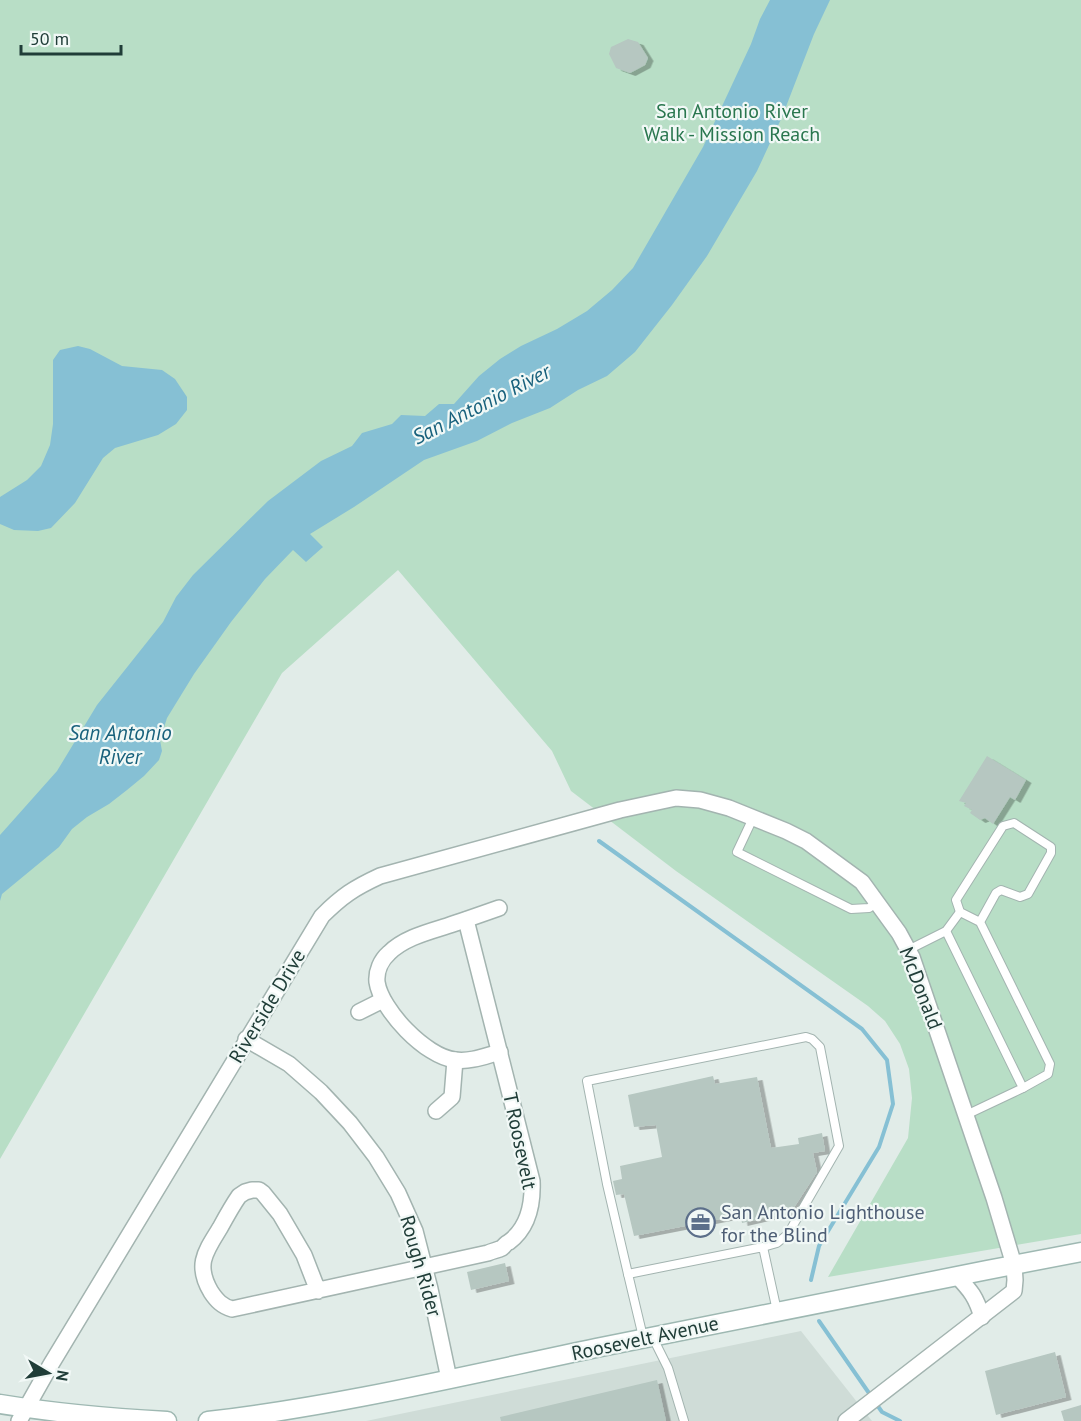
<svg xmlns="http://www.w3.org/2000/svg" width="1081" height="1421" font-family="'PT Sans',sans-serif">
<defs>
<filter id="shadow"><feDropShadow dx="5.5" dy="3" stdDeviation="0" flood-color="#0004"/></filter>
</defs>
<rect width="100%" height="100%" fill="#e1ece8"/>
<!-- built -->
<path fill="#cfdcd7" d="M801,1331l71,90h-506z"/>
<!-- green -->
<path fill="#b8dec6" d="M0,0h1081v1234l-253,43 80,-139 4,-40 -3,-29 -9,-25 -15,-23 -17,-15 -192,-135 -105,-80 -19,-40 -154,-181 -116,103 -282,486z"/>
<!-- water -->
<g fill="#86c0d4">
<path d="M770,0h60l-16,34 -32,83 -25,54 -50,85 -35,49 -37,47 -28,24 -29,14 -28,18 -38,15 -35,18 -53,19 -70,47 -44,27 13,13 -17,15 -13,-12 -28,29 -34,43 -37,52 -27,44 -7,22 2,11 -3,9 -15,16 -17,14 -18,14 -22,13 -15,12 -13,18 -57,47 -2,7v-66l57,-64 40,-66 66,-83 13,-25 17,-22 75,-74 53,-40 31,-15 10,-13 30,-9 9,-9 24,1 14,-12h15l25,-28 21,-17 21,-13 36,-17 30,-18 25,-21 21,-22 70,-121 48,-103 9,-25z"/>
<path d="M78,346l12,3 32,17 40,4 13,9 12,18v13l-11,14 -18,11 -43,13 -12,10 -28,45 -24,25 -13,3 -24,-1 -14,-6v-27l27,-17 14,-14 9,-21 3,-21v-64l7,-10z"/>
</g>
<g fill="none" stroke-linecap="round" stroke-linejoin="round">
<!-- stream -->
<g stroke="#86c0d4" stroke-width="4">
<path d="M599,841l263,188 25,31 6,44 -14,43 -60,99 -8,34"/>
<path d="M819,1321l52,75"/>
<path d="M875,1402l7,10 18,9"/>
</g>
</g>
<!-- building -->
<g fill="#b6c7c1" filter="url(#shadow)">
<path d="M628,39l10,3 10,16 -3,7 -15,8 -14,-5 -7,-14 2,-7z"/>
<path d="M987,756l39,24 -11,20 -5,-3 -17,27 -8,-6 -5,2 -10,-7 2,-3 -8,-4 2,-3 -7,-2z"/>
<path d="M713,1076l2,8 42,-7 14,71 28,-4 -1,-6 24,-5 3,18 -12,2 4,19 -26,40 -49,11 -1,-8 -107,21 -10,-42 -8,1 -3,-14 9,-2 -2,-13 42,-9 -6,-32 -22,2 -6,-32z"/>
<path d="M505,1263l4,18 -38,9 -4,-18z"/>
<path d="M1055,1352l11,45 -70,18 -11,-44z"/>
<path d="M657,1380l9,41h-165l-1,-4z"/>
<path d="M1081,1405v16h-17l-3,-10z"/>
</g>
<g fill="none" stroke-linecap="round" stroke-linejoin="round">
<defs>
<g id="lane">
<path d="M753,818l-16,34 114,57 18,-1 8,-6"/>
<path d="M946,931l77,157"/>
<path d="M908,950l38,-19 14,-19"/>
<path d="M966,1115l57,-27 25,-14 2,-10 -70,-142 -20,-10 -4,-12 47,-74 11,-3 37,24v6l-23,41 -8,3 -19,-7 -5,3 -16,29"/>
<path d="M628,1274l-21,-90 -20,-103 219,-44 6,2 8,8 19,99 -51,88 -11,9 -14,4"/>
<path d="M643,1337l-15,-63 135,-27 14,64"/>
<path d="M653,1338l15,30 16,53"/>
</g>
<g id="street">
<path d="M499,908c-17,6 -34,12 -52,18 -19,6 -43,12 -58,27 -8,7 -13,18 -12,29 4,28 49,75 78,78 16,2 30,-4 45,-8"/>
<path d="M359,1012l24,-12"/>
<path d="M246,1039l43,25 32,28 29,31 26,34 22,36 17,38 15,58 19,90"/>
<path d="M436,1111l16,-14 3,-37"/>
<path d="M957,1276c14,15 19,21 25,41"/>
<path d="M318,1291l-14,-36 -24,-41 -17,-21 -4,-3h-7l-7,2 -6,4c-7,10 -13,21 -19,32 -15,24 -25,37 -9,64 6,9 11,14 21,17l256,-56c4,-2 10,-3 14,-5 2,-2 4,-5 7,-6 20,-15 24,-38 23,-61l-66,-261"/>
<path d="M19,1421l31,-55 272,-450c20,-20 32,-28 58,-40l240,-66 56,-12 24,2 29,8 57,23 20,10 56,41 37,51 13,24 82,241 20,67 1,15 -1,11 -168,130"/>
</g>
<g id="secondary">
<path d="M0,1404c55,9 111,14 167,17"/>
<path d="M208,1421c130,-15 259,-46 388,-73 161,-33 323,-65 485,-96"/>
</g>
</defs>
<!-- lane casing -->
<use href="#lane" stroke="#a3b4b0" stroke-width="10"/>
<!-- street casing -->
<use href="#street" stroke="#a3b4b0" stroke-width="18"/>
<!-- secondary casing -->
<use href="#secondary" stroke="#9eb8b2" stroke-width="21"/>
<!-- lane -->
<use href="#lane" stroke="#fff" stroke-width="8"/>
<!-- street -->
<use href="#street" stroke="#fff" stroke-width="15"/>
<!-- secondary -->
<use href="#secondary" stroke="#fff" stroke-width="18"/>
</g>
<!-- icons -->
<defs>
<symbol id="office-ring" viewBox="-11 -11 22 22"><circle r="9.5" fill="#f1f8f6" stroke="#5c6f8a" stroke-width="1.5"/><path d="M-6-3h4V-5.5h4V-3h4V5H-6ZM-1-4.5V-3h2v-1.5ZM-6 0V1H6V0Z" fill="#5c6f8a"/></symbol>
</defs>
<g fill-rule="evenodd">
<use href="#office-ring" x="684" y="1206" width="33" height="33"/>
</g>
<g text-anchor="middle" dominant-baseline="central" stroke-width="4.5" stroke-linejoin="round" paint-order="stroke">
<!-- park labels -->
<g font-size="20" fill="#29764e" stroke="#f1f8f6">
<text x="732" y="111">San Antonio River<tspan x="732" dy="23">Walk - Mission Reach</tspan></text>
</g>
<!-- street labels -->
<g font-size="20" fill="#203d38" stroke="#f1f8f6">
<text transform="translate(921 988) rotate(69)">McDonald</text>
<text transform="translate(267 1006) rotate(-59)">Riverside Drive</text>
<text transform="translate(520 1141) rotate(78)">T Roosevelt</text>
<text transform="translate(421 1266) rotate(74)">Rough Rider</text>
<text transform="translate(645 1338) rotate(-12)">Roosevelt Avenue</text>
</g>
<!-- service labels -->
<g font-size="20" fill="#4e5e75" stroke="#f1f8f6" text-anchor="start">
<text x="721" y="1212">San Antonio Lighthouse<tspan x="721" dy="23">for the Blind</tspan></text>
</g>
<!-- water labels -->
<g font-size="21" font-style="italic" fill="#18617c" stroke="#f1f8f6">
<text transform="translate(481 404) rotate(-27)">San Antonio River</text>
<text x="120" y="732">San Antonio<tspan x="120" dy="24">River</tspan></text>
</g>
</g>
<!-- north arrow -->
<g transform="translate(48 1373) rotate(100)" stroke="#f1f8f6" stroke-width="4.5" paint-order="stroke">
<path d="M0-4.5L10 22L0 15L-10 22Z" fill="#203d38"/>
<text y="-9" font-size="16" font-weight="bold" text-anchor="middle" fill="#203d38">N</text>
</g>
<!-- scale -->
<path d="M21 45v9h100v-9" fill="none" stroke="#203d38" stroke-width="3"/>
<text x="30" y="45" font-size="18" fill="#203d38" stroke="#f1f8f6" stroke-width="4.5" paint-order="stroke">50 m</text>
</svg>
